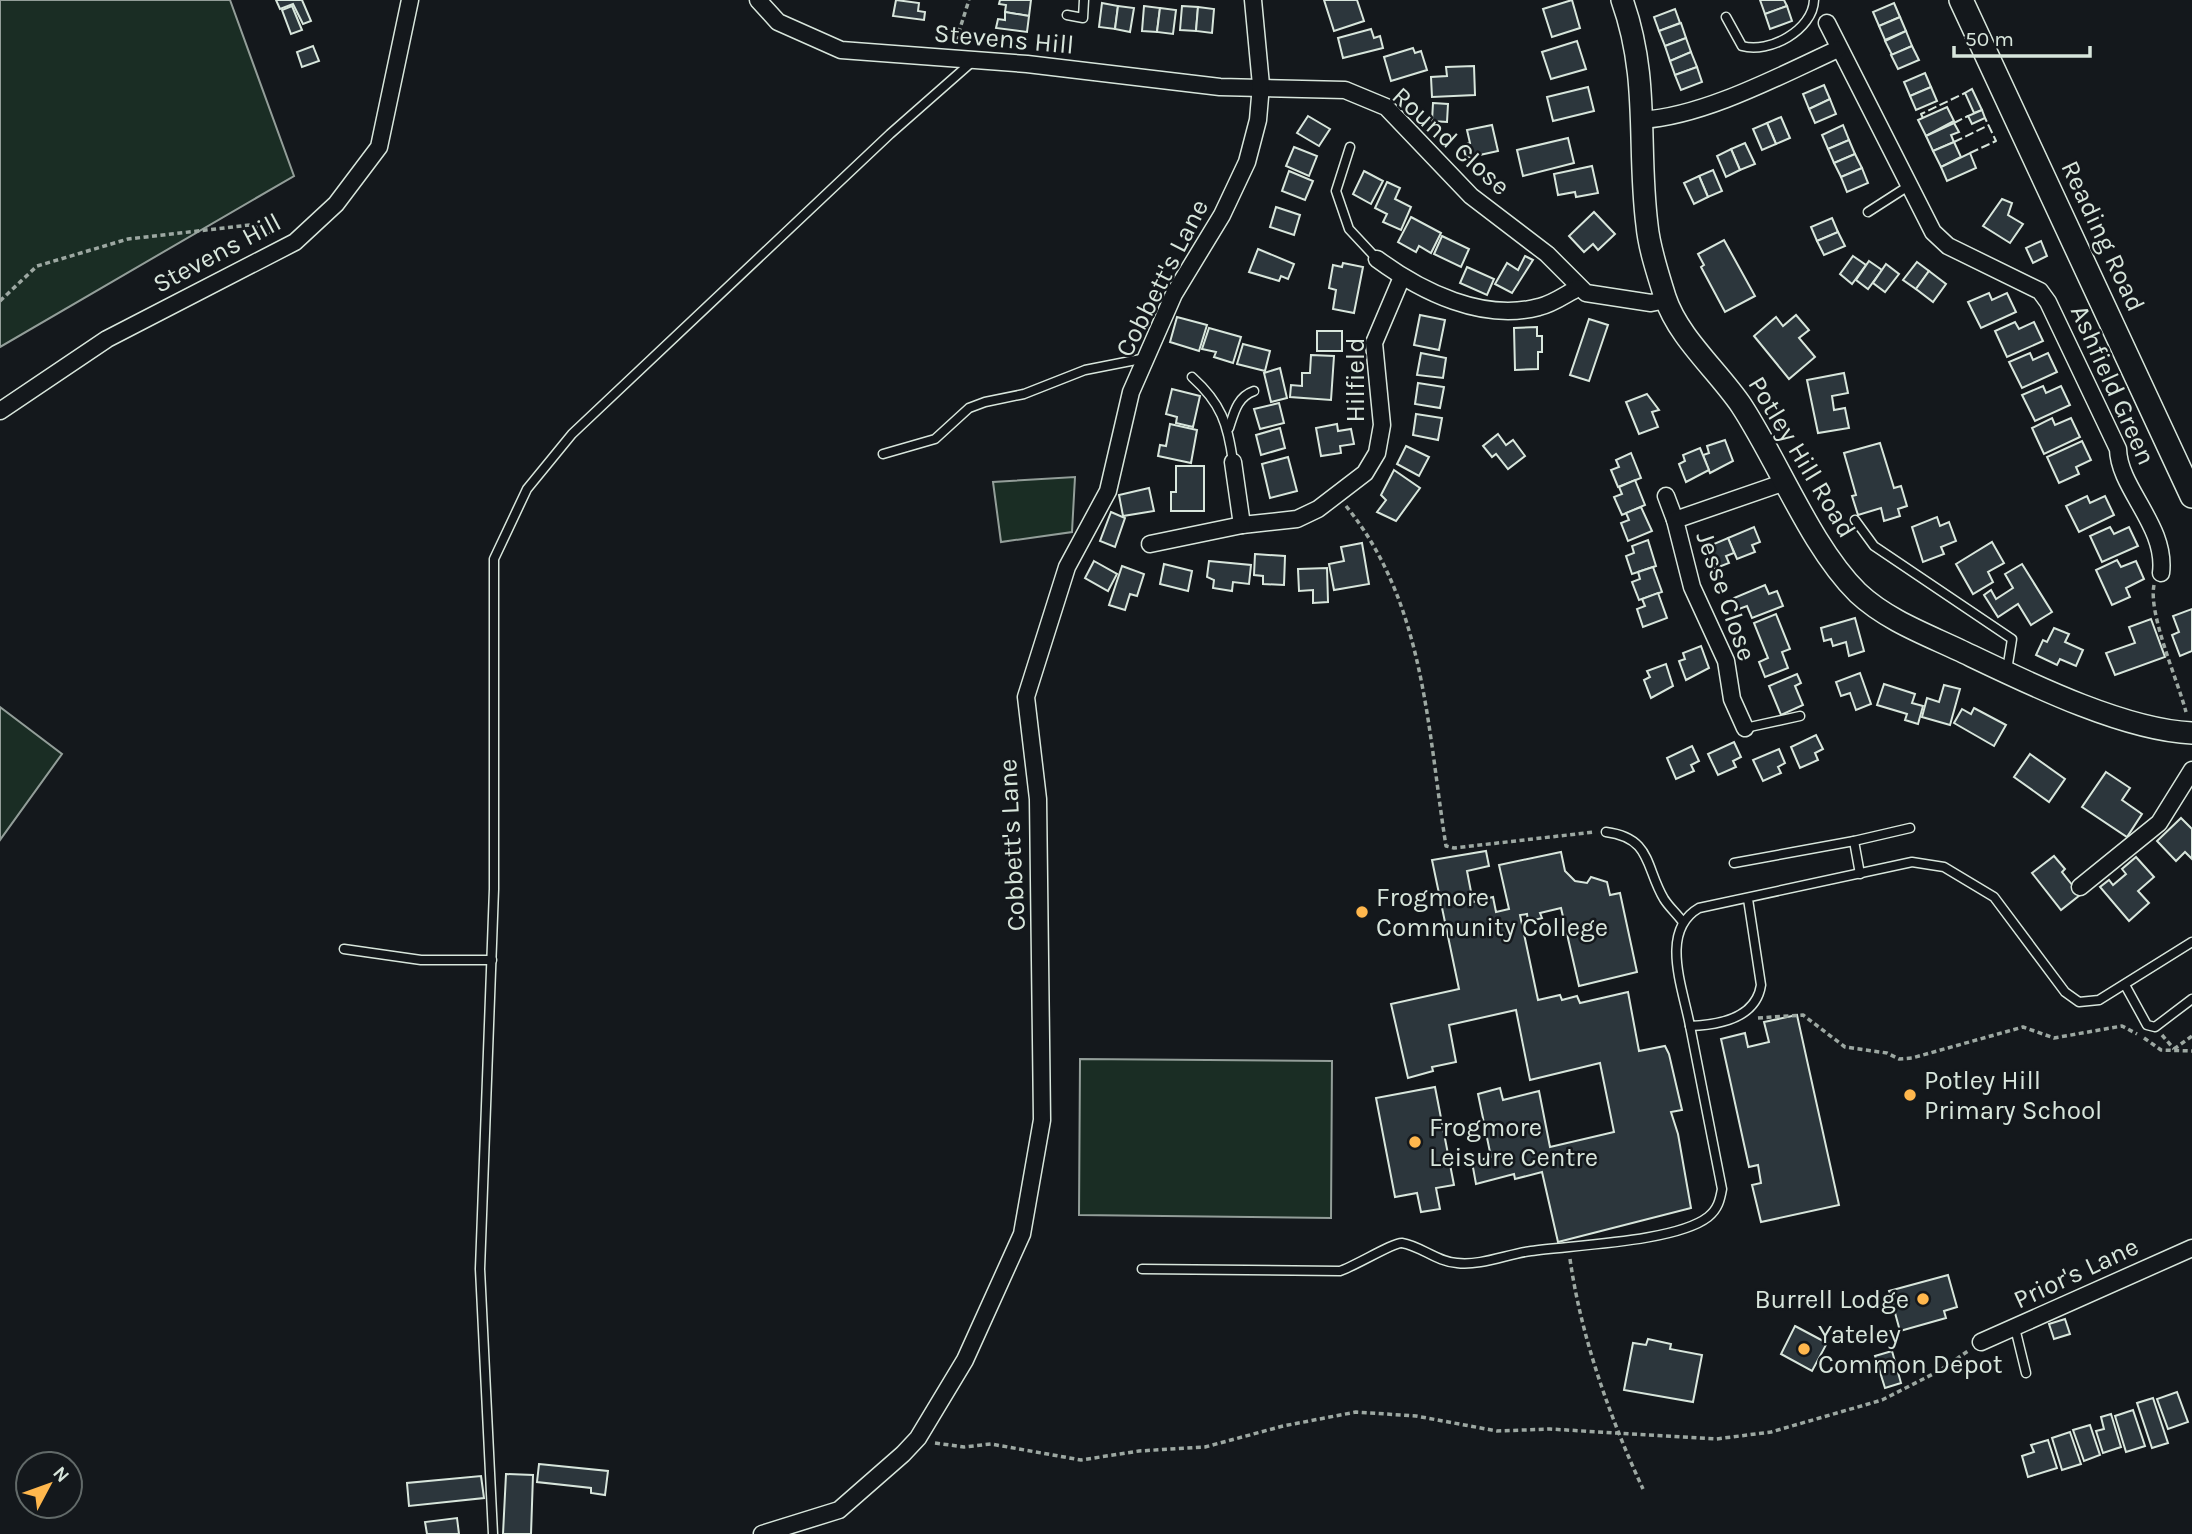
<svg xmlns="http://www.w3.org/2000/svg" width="2192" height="1534" font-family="Karla,sans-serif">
<rect width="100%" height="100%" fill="#14181c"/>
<!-- green -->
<g fill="#1a2d24" stroke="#939e99" stroke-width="2">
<path d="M0,0h230l64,176 -294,171z"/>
<path d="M1075,477l-3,55 -71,10 -8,-60z"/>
<path d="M0,707l62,47 -62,86z"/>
<path d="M1080,1059l252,2 -1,157 -252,-3z"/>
</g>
<!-- building -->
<g fill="#2c363c" stroke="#d8e6dc" stroke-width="2">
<path d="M276,0h26l9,21 -8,3 -10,-20 -13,5z"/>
<path d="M896,0l23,3 -1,8 7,1 -1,8 -31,-4z"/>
<path d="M1000,0h31l-2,16 -24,-4 1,-7 -7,-1z"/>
<path d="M1324,0h33l7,21 -30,10z"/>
<path d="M1572,0l8,28 -28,9 -9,-28z"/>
<path d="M1760,0h24l3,6 -22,8z"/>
<path d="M1102,3l16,3 -3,23 -16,-2z"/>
<path d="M1894,3l6,14 -21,9 -6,-14z"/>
<path d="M292,6l10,24 -11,4 -9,-24z"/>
<path d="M1118,6l16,2 -4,24 -15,-3z"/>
<path d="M1144,6l16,2 -3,24 -15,-1z"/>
<path d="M1182,6l16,1 -2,24 -16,-1z"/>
<path d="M1787,6l5,15 -22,8 -5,-15z"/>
<path d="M1198,7l16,2 -2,24 -16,-2z"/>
<path d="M1160,8l16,2 -3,24 -16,-2z"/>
<path d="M1675,9l5,14 -21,8 -5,-14z"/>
<path d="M1005,12l24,4 -2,16 -31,-4 2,-9 7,1z"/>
<path d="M1900,17l6,14 -21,9 -6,-14z"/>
<path d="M1681,23l5,15 -21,8 -6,-15z"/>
<path d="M1371,29l3,9 6,-2 3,12 -40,10 -5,-20z"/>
<path d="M1906,31l6,15 -20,9 -7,-14z"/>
<path d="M1686,38l5,14 -21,9 -5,-15z"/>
<path d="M1577,41l9,28 -35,10 -9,-27z"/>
<path d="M313,46l6,15 -17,6 -5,-15z"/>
<path d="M1912,46l7,14 -21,9 -7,-14z"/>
<path d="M1413,48l2,5 6,-2 6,19 -36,11 -7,-24z"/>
<path d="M1691,52l6,15 -22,8 -5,-14z"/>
<path d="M1474,66l1,29 -43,2 -1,-20 16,-1 -1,-9z"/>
<path d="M1697,67l5,15 -21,8 -6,-15z"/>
<path d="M1925,73l6,14 -21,9 -6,-14z"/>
<path d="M1824,85l6,14 -21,10 -6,-15z"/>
<path d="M1588,87l6,24 -41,10 -6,-24z"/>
<path d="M1931,87l6,14 -21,9 -6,-14z"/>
<path d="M1972,89l10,21 -8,3 -9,-20z"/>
<path d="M1830,99l6,15 -21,9 -6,-14z"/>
<path d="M1433,103l15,1 -1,18 -15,-1z"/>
<path d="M1947,107l7,14 -28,15 -8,-16z"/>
<path d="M1982,110l3,8 -13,6 -4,-8z"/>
<path d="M1308,116l22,13 -11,17 -22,-13z"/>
<path d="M1781,117l9,21 -14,6 -9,-21z"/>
<path d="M1767,123l9,21 -14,6 -9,-21z"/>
<path d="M1954,123l5,9 -8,3 3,7 -21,9 -7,-15z"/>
<path d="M1492,125l6,26 -32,7 -3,-13 7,-2 -3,-13z"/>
<path d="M1843,125l6,15 -21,9 -6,-14z"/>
<path d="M1568,138l6,25 -51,13 -6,-26z"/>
<path d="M1849,140l6,14 -21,9 -6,-14z"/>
<path d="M1954,142l7,15 -20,10 -8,-16z"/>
<path d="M1745,143l10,21 -15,6 -9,-21z"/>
<path d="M1294,147l23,9 -8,20 -23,-10z"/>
<path d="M1731,149l9,21 -14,7 -9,-21z"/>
<path d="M1970,153l6,15 -29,13 -6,-14z"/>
<path d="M1855,154l7,14 -21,9 -7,-14z"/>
<path d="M1592,166l6,27 -22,4 -1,-5 -17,3 -4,-21z"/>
<path d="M1862,168l6,15 -21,9 -6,-15z"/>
<path d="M1713,170l9,21 -14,6 -9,-21z"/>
<path d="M1289,171l24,10 -8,19 -23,-9z"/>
<path d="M1364,171l19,10 -12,23 -18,-10z"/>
<path d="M1699,176l9,21 -14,7 -10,-21z"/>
<path d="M1387,182l13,6 -5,11 16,8 -10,23 -18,-8 4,-8 -12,-6z"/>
<path d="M2002,199l10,4 -4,12 15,9 -13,19 -27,-17z"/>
<path d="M1276,207l24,8 -6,20 -24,-8z"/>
<path d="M1594,212l21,22 -17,16 -5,-6 -9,8 -15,-16z"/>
<path d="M1411,217l30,16 -10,20 -12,-7 -3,6 -18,-10z"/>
<path d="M1832,218l6,14 -21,9 -6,-14z"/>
<path d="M1838,232l7,14 -21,9 -7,-14z"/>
<path d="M1442,236l27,13 -8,18 -27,-13z"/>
<path d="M1724,240l31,56 -30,16 -24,-45 3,-2 -6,-11z"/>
<path d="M2041,241l6,15 -14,7 -7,-15z"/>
<path d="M1258,249l36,15 -6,15 -7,-3 -2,5 -30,-9z"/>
<path d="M1525,256l8,4 -21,33 -17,-9 12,-21 11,7z"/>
<path d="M1853,256l13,9 -14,19 -12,-10z"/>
<path d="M1869,261l13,9 -14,19 -12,-9z"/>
<path d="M1917,262l12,9 -13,18 -13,-9z"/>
<path d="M1343,263l20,4 -9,46 -21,-4 3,-19 -7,-2 4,-23 9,2z"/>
<path d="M1886,264l13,10 -14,18 -12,-9z"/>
<path d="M1467,267l27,12 -7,16 -27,-12z"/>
<path d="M1929,271l17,13 -13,18 -17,-13z"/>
<path d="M1989,293l3,7 15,-7 9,19 -35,16 -13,-26z"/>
<path d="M1420,315l25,5 -6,30 -25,-5z"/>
<path d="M1796,315l13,15 -10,8 16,19 -26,22 -35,-43 22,-19 7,9z"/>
<path d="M1177,317l30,8 -8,26 -29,-9z"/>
<path d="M1589,319l19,6 -19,56 -19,-6z"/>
<path d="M2015,322l4,7 15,-7 9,19 -36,16 -12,-26z"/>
<path d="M1537,327v9h5v16h-4v17l-23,1 -1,-42z"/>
<path d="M1209,328l32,9 -8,26 -19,-6 2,-5 -14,-3z"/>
<rect x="1317" y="331" width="25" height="20"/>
<path d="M1243,344l27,7 -5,20 -28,-7z"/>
<path d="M1421,353l25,5 -3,20 -26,-3z"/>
<path d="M2030,353l3,7 15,-7 9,19 -35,16 -13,-26z"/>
<path d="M1311,355l23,1 -3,44 -41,-3 1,-12 11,1v-13h8z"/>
<path d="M1280,368l7,30 -16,4 -7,-29z"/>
<path d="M1844,373l4,20 -16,3 2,14 11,-2 4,20 -31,5 -11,-53z"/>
<path d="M1418,383l26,4 -4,21 -25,-4z"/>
<path d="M2043,386l3,7 15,-7 9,19 -35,16 -13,-26z"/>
<path d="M1172,389l28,7 -7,31 -17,-4 1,-6 -11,-3z"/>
<path d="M1647,394l12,16 -7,2 6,15 -19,7 -13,-32z"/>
<path d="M1279,403l5,20 -24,6 -6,-20z"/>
<path d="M1416,414l26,4 -4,22 -25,-5z"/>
<path d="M2052,418l3,7 16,-7 9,19 -36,17 -12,-26z"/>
<path d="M1170,424l27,6 -6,33 -33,-7 2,-11 6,1z"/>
<path d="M1337,424l1,7 13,-2 3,15 -14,2 1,7 -20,3 -5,-28z"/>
<path d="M1280,428l5,20 -24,7 -5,-20z"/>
<path d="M1498,434l8,11 7,-5 12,16 -17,13 -12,-15 -4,3 -9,-11z"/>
<path d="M1725,440l8,21 -23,12 -7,-18 6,-2 -2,-7z"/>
<path d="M2082,441l9,19 -15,7 3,7 -20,9 -12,-26z"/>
<path d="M1880,443l14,45 7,-2 6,20 -9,3 2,7 -16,5 -3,-13 -23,7 -6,-19 4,-1 -12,-42z"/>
<path d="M1406,446l23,11 -10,19 -22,-12z"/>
<path d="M1700,448l9,22 -23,12 -7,-18 6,-3 -2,-6z"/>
<path d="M1631,453l10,25 -23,9 -7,-17 8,-3 -3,-7z"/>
<path d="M1288,457l9,34 -27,7 -8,-34z"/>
<path d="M1176,466h28v45h-33v-19h5z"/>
<path d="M1394,470l26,18 -24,33 -19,-9 9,-12 -5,-5z"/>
<path d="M1635,480l10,25 -23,10 -8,-18 8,-3 -3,-7z"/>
<path d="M1149,488l5,23 -31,5 -4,-21z"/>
<path d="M2087,496l3,7 15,-7 9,19 -35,17 -13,-26z"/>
<path d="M1641,507l11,24 -24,10 -7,-18 8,-3 -3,-7z"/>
<path d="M1111,512l14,6 -10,29 -15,-6z"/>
<path d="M1937,517l3,9 9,-4 7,19 -15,6 3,7 -21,8 -11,-35z"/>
<path d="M1754,527l6,15 -8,3 3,7 -18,7 -9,-21z"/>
<path d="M2110,527l4,7 15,-7 9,19 -36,16 -12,-26z"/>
<path d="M1728,538l6,15 -8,3 3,7 -18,7 -9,-21z"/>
<path d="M1648,540l8,26 -24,8 -6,-18 8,-3 -2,-7z"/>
<path d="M1992,542l12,21 -16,9 5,10 -20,12 -17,-30z"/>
<path d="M1362,543l7,41 -35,6 -5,-26 15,-3 -3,-14z"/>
<path d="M1255,554l30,2 -1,29 -21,-1v-8l-9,-1z"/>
<path d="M2117,560l4,7 15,-6 8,18 -18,9 4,9 -18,8 -16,-35z"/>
<path d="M1094,561l23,13 -9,17 -23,-13z"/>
<path d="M1209,561l42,4 -2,19 -16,-2 -1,9 -19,-3 1,-8 -7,-3z"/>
<path d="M1164,564l28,7 -4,20 -28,-7z"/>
<path d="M2022,564l30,48 -21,13 -13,-21 -20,13 -14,-22 7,-5 5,9 17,-11 -8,-14z"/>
<path d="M1122,566l22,8 -7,22 -7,-2 -5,16 -16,-5z"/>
<path d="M1653,567l9,25 -23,8 -7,-18 8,-3 -2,-7z"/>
<path d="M1327,568l1,34 -15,1v-13l-14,1 -1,-22z"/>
<path d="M1765,585l4,9 8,-3 6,15 -31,12 -5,-12 -8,3 -5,-11z"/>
<path d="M1658,593l9,25 -24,9 -6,-18 8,-3 -3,-7z"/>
<path d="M2192,609v42l-12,5 -8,-21 7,-3 -6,-16z"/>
<path d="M1776,614l14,35 -8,3 6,16 -23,9 -6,-15 9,-4 -14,-35z"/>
<path d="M1855,618l9,33 -15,5 -3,-14 -13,4 -2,-7 -7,2 -3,-13z"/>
<path d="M2151,619l14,38 -50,18 -9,-22 29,-10 -6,-16z"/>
<path d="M2054,628l15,6 -4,8 18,8 -7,16 -16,-7 -3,6 -21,-10 7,-15 4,2z"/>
<path d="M1701,646l8,22 -23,12 -7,-19 6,-2 -2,-6z"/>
<path d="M1666,664l7,22 -22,12 -7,-18 6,-3 -3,-6z"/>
<path d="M1860,673l11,31 -15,6 -6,-17 -9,3 -5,-14z"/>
<path d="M1797,674l4,9 -6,3 8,19 -22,10 -12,-29z"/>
<path d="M1884,684l31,10 -3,9 11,3 -5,18 -13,-4 2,-6 -30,-9z"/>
<path d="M1944,685l16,4 -10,36 -28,-8 5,-19 12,4z"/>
<path d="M1974,708l32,17 -12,21 -40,-23 8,-14 9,5z"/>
<path d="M1816,735l7,14 -8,4 3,7 -18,8 -9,-21z"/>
<path d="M1734,742l7,15 -8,4 3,6 -18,8 -10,-21z"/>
<path d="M1692,746l7,15 -8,4 3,6 -18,8 -9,-21z"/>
<path d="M1779,749l6,14 -7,4 3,6 -18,8 -10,-21z"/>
<path d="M2030,754l35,25 -16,23 -35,-25z"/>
<path d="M2106,772l24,16 -8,12 20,14 -15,23 -45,-30z"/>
<path d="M2181,818l11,11v30l-7,-7 -9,9 -19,-20z"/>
<path d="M1486,851l3,15 -22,5 6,31 20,-5 3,15 13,-3 -10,-44 62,-13 4,19 10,10 12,2 4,-6 16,5 3,13 10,-2 17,79 -58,14 -18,-78 -21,5 2,5 -14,4 -1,-8 -7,1 18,85 22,-5 2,5 15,-4 3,7 48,-11 11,59 26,-5 4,8 13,56 -11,2 7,22 13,74 -133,34 -16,-70 -27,7 -1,-5 -38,10 -4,-22 19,-5 -13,-63 22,-6 3,12 36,-9 11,56 64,-15 -14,-69 -70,17 -14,-70 -67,15 7,37 -24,5 1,4 -25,7 -17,-74 68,-15 -27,-129z"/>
<path d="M2054,856l11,13 -3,3 18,23 -19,15 -29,-37z"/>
<path d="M2136,857l18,20 -16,14 11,12 -20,18 -29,-34 9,-7 4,5 13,-11 -4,-5z"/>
<path d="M1797,1015l42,190 -78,17 -9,-37 9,-2 -3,-18 -9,2 -28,-128 24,-6 3,14 21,-5 -5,-20z"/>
<path d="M1435,1087l19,98 -18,3 4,21 -19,3 -4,-19 -22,4 -19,-99z"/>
<path d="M1948,1275l9,32 -13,4 2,7 -46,13 -11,-40z"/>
<path d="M2065,1319l5,15 -16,5 -5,-15z"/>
<path d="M1795,1326l32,17 -15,28 -31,-17z"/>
<path d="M1648,1339l23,5 -1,5 32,6 -9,47 -69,-12 9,-47 13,2z"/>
<path d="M1892,1351l9,32 -16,5 -10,-32z"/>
<path d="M2177,1392l11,30 -20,7 -11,-30z"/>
<path d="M2153,1398l15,45 -16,5 -15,-45z"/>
<path d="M2133,1410l12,36 -19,6 -11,-36z"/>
<path d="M2111,1414l10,33 -18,6 -7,-22 8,-2 -3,-12z"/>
<path d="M2090,1425l10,30 -16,6 -11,-31z"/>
<path d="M2070,1432l11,32 -19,6 -10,-32z"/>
<path d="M2048,1440l9,28 -29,9 -6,-21 12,-4 -3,-7z"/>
<path d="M539,1464l69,7 -3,24 -14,-2v-5l-54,-6z"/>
<path d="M506,1474l27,1 -2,59h-28z"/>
<path d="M481,1476l3,22 -75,8 -2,-23z"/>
<path d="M457,1518l2,16h-32l-2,-12z"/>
</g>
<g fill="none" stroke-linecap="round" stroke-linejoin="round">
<defs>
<g id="service">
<path d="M1067,15l16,3 1,-18"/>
<path d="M1726,17l16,29c27,8 71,-16 72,-46"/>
<path d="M1350,147l-14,44 13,38 28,30"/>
<path d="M1868,212l42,-27"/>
<path d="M1192,377c29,26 36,47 41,85"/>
<path d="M1229,428c5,-15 8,-31 25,-37"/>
<path d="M883,454l52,-15 34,-31 16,-6 39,-8 61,-24 61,-12"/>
<path d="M1855,520l19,26 138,93 -5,31"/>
<path d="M1745,728l55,-12"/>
<path d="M1606,832c46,6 39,35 58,67 5,8 13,15 18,22"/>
<path d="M1854,841l56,-13"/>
<path d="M1734,863l120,-22 6,33"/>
<path d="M1748,899l13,86c-5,33 -42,40 -71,41 -7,-38 -31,-95 9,-118l213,-46 32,5 50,30 71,95 14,10 20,-2 93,-58"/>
<path d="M344,949l77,11h71"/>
<path d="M2125,985l22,40 8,2 37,-28"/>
<path d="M1142,1269l198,2c15,-5 54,-29 62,-28 19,3 35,19 55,20 23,3 51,-9 74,-12 42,-6 145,-9 177,-34 10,-8 12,-17 14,-28l-32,-163"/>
<path d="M2015,1328l11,45"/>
<path d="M493,1534l-13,-265 14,-380v-330l33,-70 45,-55 318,-300 83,-73"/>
</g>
<g id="minor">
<path d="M758,0l20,22 63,28 186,14 193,23 125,3 41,17 85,89 76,58 39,39 65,10 15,-3"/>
<path d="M1827,23l106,209 15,14 92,45 8,11 70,147c1,40 49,77 43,124"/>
<path d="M1642,120c63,-4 139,-45 196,-71"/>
<path d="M1377,259c45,33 106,63 162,48 14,-3 27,-13 39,-19"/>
<path d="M0,411l107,-72 188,-97 41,-38 43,-57 31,-147"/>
<path d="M1233,462l9,63 55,-6 21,-10 47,-36 12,-20 5,-28 -8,-82 28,-66"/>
<path d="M1666,496l9,24"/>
<path d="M1150,544l92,-19"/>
<path d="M1745,728l-13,-29 -6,-38 -34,-74 -17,-67 110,-38"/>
<path d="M2080,887l79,-64 33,-53"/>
<path d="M1981,1342l211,-94"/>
<path d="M762,1534l77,-24 64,-56 15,-16 47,-78 57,-126 20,-114 -4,-321 -12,-102 41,-130 41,-76 23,-99 43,-98 48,-79 25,-53 11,-42 3,-35 -8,-85"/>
</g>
<path id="tertiary" d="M1622,0c28,78 15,146 25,225 2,23 11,49 18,72 13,40 52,73 76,108 37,56 70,142 117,188 29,27 67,41 101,57 65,31 163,80 233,83"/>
<path id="secondary" d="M1961,0l231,496"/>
</defs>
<!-- service casing -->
<use href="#service" stroke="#d8e6dc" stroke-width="11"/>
<!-- minor casing -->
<use href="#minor" stroke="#d8e6dc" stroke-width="19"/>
<!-- tertiary casing -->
<use href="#tertiary" stroke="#d8e6dc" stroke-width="24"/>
<!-- secondary casing -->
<use href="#secondary" stroke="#d8e6dc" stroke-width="26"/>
<!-- path -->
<g stroke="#9da8a2" stroke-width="3.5" stroke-dasharray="5 3.5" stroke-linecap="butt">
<path d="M956,41l13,-41"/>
<path d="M0,301l37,-35 91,-27 122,-14 25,9"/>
<path d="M1346,506c79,97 81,221 100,340l8,2 140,-16"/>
<path d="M2154,585c-6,29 24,96 32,127"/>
<path d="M1758,1018l45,-3 42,32 42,6 12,6 13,-1 111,-31 31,11 68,-12 15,8"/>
<path d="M2162,1035l12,14"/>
<path d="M2144,1038l17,12 31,1"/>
<path d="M2174,1049l18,-13"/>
<path d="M1570,1259c11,78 40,159 73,230"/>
<path d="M935,1443l29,4 27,-3 90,16 58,-9 66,-4 78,-21 73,-14 60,4 81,15 53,-2 166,10 55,-7 111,-32 57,-29 29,-20"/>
</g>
<!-- service -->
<use href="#service" stroke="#14181c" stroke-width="8"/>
<!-- minor -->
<use href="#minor" stroke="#14181c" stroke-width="16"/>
<!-- tertiary -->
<use href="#tertiary" stroke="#14181c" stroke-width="21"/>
<!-- secondary -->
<use href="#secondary" stroke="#14181c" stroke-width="23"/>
<!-- fence -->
<g stroke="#d8e6dc" stroke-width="2" stroke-dasharray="9 3.5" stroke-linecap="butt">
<path d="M1923,118l-2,-4 44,-21"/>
<path d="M1954,123l14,-7"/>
<path d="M1954,142l35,-17"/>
<path d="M1970,153l26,-12 -11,-23"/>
</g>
</g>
<!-- markers -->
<g fill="#ffb74d" stroke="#14181c" stroke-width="2.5">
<circle cx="1362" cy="912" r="7"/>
<circle cx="1910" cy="1095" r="7"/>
<circle cx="1415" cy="1142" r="7"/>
<circle cx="1923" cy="1299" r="7"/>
<circle cx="1804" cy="1349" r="7"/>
</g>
<g text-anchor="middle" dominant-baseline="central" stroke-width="5" stroke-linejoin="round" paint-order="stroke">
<!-- street labels -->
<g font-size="26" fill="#d8e6dc" stroke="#14181c">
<text transform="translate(1004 39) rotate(5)">Stevens Hill</text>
<text transform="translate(1451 141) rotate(42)">Round Close</text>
<text transform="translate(2103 236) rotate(65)">Reading Road</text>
<text transform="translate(217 253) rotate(-28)">Stevens Hill</text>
<text transform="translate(1162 278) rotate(-63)">Cobbett's Lane</text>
<text transform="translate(1355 380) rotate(-90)">Hilfield</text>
<text transform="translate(2113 385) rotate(66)">Ashfield Green</text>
<text transform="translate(1802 457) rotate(59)">Potley Hill Road</text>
<text transform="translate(1726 596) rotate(71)">Jesse Close</text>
<text transform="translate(1012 845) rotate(-93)">Cobbett's Lane</text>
<text transform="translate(2076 1273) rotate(-25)">Prior's Lane</text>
</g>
<!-- poi labels -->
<g font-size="26" fill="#d8e6dc" stroke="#14181c" text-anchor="start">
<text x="1376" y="897">Frogmore<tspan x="1376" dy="30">Community College</tspan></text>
<text x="1924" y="1080">Potley Hill<tspan x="1924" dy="30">Primary School</tspan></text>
<text x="1429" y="1127">Frogmore<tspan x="1429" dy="30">Leisure Centre</tspan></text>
<text x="1909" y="1299" text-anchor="end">Burrell Lodge</text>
<text x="1818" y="1334">Yateley<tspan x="1818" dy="30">Common Depot</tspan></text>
</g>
</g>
<!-- north arrow -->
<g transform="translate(49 1485) rotate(49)"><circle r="33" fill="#14181c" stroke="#626a69" stroke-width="2"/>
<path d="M0-5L12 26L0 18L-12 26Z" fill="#ffb74d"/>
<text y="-10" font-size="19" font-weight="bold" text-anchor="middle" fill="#d8e6dc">N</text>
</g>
<!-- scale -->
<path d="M1954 46v10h136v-10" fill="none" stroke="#d8e6dc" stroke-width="3.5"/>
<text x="1965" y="46" font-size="21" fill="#d8e6dc" stroke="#14181c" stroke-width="5" paint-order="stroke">50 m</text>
</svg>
